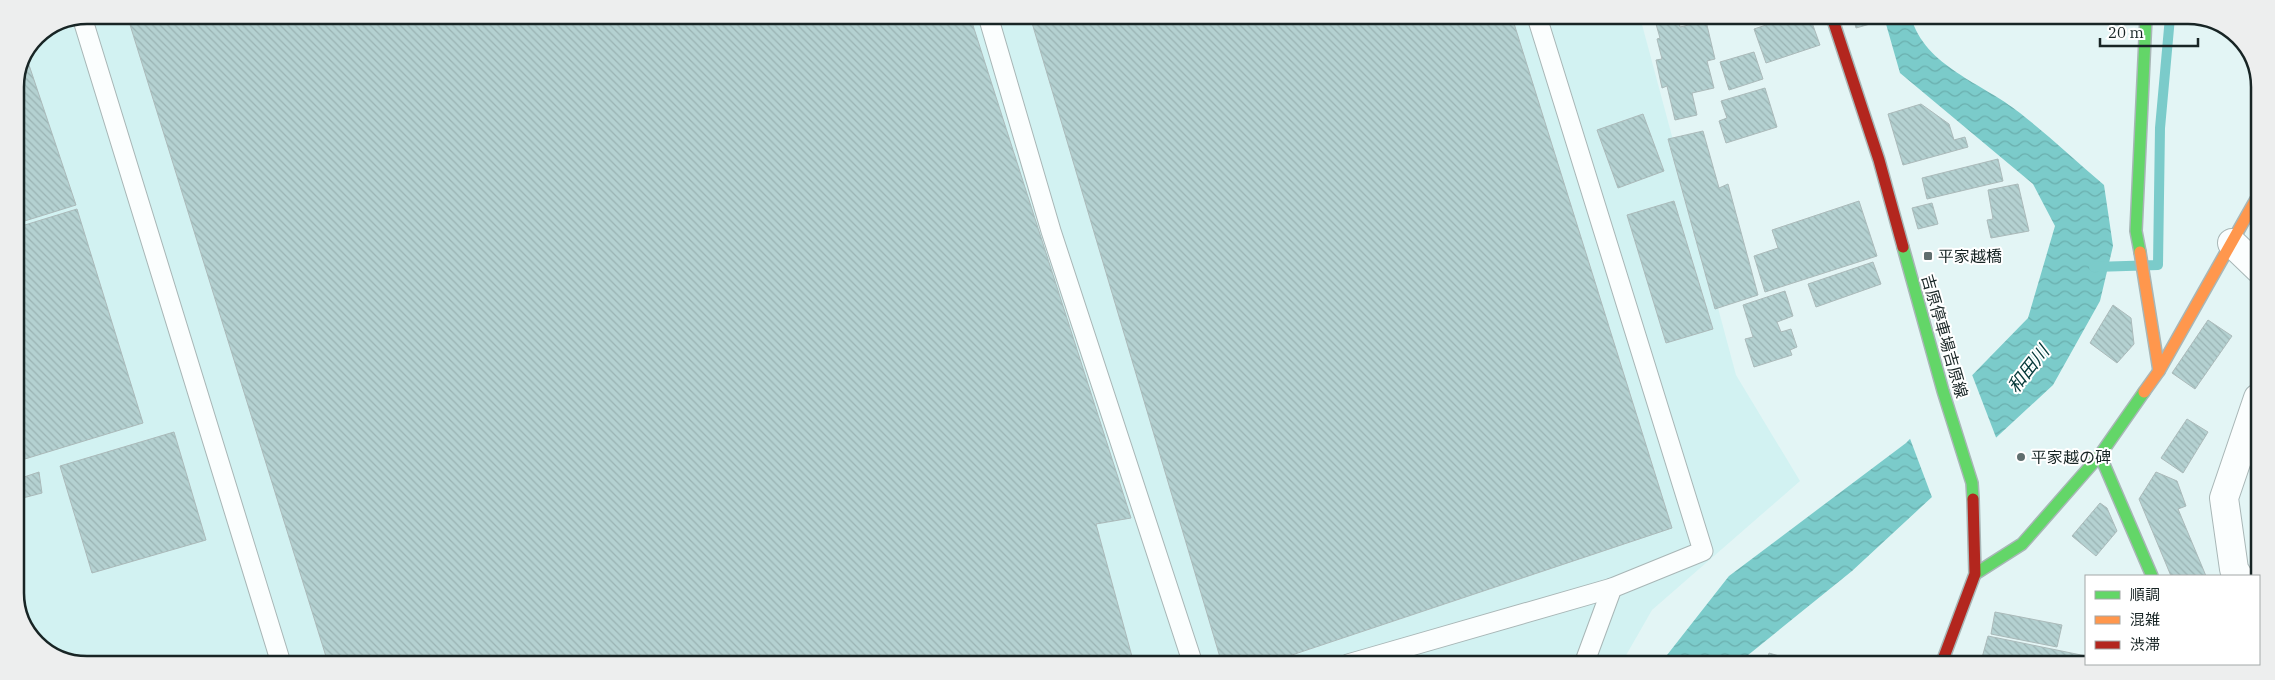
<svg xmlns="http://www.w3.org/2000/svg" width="2275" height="680" font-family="'IBM Plex Serif','Noto Sans JP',serif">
<defs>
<pattern id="water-waves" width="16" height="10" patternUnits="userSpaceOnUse" patternTransform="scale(1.25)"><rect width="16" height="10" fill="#7bcbca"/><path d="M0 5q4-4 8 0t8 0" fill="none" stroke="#6aaead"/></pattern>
<pattern id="building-back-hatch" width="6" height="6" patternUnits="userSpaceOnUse" patternTransform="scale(1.25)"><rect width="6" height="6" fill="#b4d1d1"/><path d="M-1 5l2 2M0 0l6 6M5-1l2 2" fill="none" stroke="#9ab3b3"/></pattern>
</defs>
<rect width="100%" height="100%" fill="#e3f5f5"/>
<!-- built -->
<path fill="#d2f2f2" d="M87,15l1553,2 96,358 64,106 -148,129 -31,54 -1553,-2 -38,-25 -15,-39v-511l21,-51z"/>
<!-- water -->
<path fill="url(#water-waves)" d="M1884,17h27c14,50 72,66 109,96 29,23 56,48 84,72l9,61 -13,55 -47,84 -201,186 -115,93h-77l69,-88 177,-133 122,-125 27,-92 -22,-42 -133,-111z"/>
<!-- pier -->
<path fill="#e3f5f5" d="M1971,372l26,68 -64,60 -24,-64z"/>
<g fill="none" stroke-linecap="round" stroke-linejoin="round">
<!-- stream -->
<path stroke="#7bcbca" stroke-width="10" d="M2094,267l64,-2 2,-137 10,-111"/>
</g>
<!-- building -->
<g fill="url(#building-back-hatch)" stroke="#abbaba">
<path d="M127,15l843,1 161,502 -35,6 38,140 -806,-1z"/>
<path d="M1030,16l482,1 160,511 -407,136h-43z"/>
<path d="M1790,17h20l10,28 -54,18 -12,-34z"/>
<path d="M1853,17h22l2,5 -21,6z"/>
<path d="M1678,19l2,8 26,-6 9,38 -8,2 7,27 -22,5 5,22 -22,5 -8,-34 -5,2 -6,-28 6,-1 -5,-20 3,-1 -4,-14z"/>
<path d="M1754,52l9,27 -34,11 -9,-28z"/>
<path d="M28,62l48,143 -61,19v-137l10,-24z"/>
<path d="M1765,88l12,39 -51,16 -7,-22 8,-3 -6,-17z"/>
<path d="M1921,104l28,20 5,16 11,-3 3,10 -65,18 -15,-51z"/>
<path d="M1643,114l21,57 -46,17 -21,-58z"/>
<path d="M1703,131l16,57 9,-4 30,111 -43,14 -47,-170z"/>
<path d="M1998,159l5,22 -76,18 -5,-21z"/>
<path d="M2018,184l11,47 -38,7 -4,-18 6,-1 -5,-29z"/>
<path d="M1674,201l39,128 -47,14 -39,-128z"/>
<path d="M1859,201l18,55 -112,36 -11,-36 24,-8 -6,-18z"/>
<path d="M1932,203l6,21 -20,5 -6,-21z"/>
<path d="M77,209l66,214 -128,39v-234z"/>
<path d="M1873,262l8,22 -65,23 -8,-23z"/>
<path d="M1785,291l8,25 -16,6 4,10 10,-3 6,18 -7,3 2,5 -38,12 -9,-28 8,-2 -10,-32z"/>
<path d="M2113,305l18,13 3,26 -17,19 -27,-20z"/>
<path d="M2208,320l24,16 -37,53 -23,-16z"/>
<path d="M2187,419l21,13 -25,41 -22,-15z"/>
<path d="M174,432l32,108 -114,33 -32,-107z"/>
<path d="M39,472l3,21 -27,7v-20z"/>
<path d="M2156,472l21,9 9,25 -8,3 28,67h-35l-32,-77z"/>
<path d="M2100,503l7,5 10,23 -21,25 -24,-20z"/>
<path d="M1995,612l67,13 -5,22 -66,-13z"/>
<path d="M1988,636l98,20v8l5,1h-111z"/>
<path d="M1769,653l40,12 -43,-1z"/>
<rect x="2100" y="664" width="71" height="1"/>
</g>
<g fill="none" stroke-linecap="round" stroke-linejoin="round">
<defs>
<g id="lane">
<path d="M988,16l63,215 142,433"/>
<path d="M82,17l199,646"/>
<path d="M1537,17l166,534 -91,37 -28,76"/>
<path d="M1348,664l264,-76"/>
</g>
<g id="street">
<path d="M2232,243l27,26"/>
<path d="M2238,576l-4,-7 -10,-71 34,-100"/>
</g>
<g id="fast">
<path d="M1903,247l40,144 29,92 1,16"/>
<path d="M2140,252l-4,-21 10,-214"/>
<path d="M2100,455l52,121"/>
<path d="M1975,574l47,-30 78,-89 44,-63"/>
</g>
<g id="slow">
<path d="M2140,252l19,119"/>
<path d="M2144,392l15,-21 100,-177"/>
</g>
<g id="jam">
<path d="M1832,17l47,143 24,87"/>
<path d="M1941,665l34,-91 -2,-75"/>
</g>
</defs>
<!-- lane casing -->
<use href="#lane" stroke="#a8b6b6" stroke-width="21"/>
<!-- street casing -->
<use href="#street" stroke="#a8b6b6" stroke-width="30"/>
<!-- fast casing -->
<use href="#fast" stroke="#a8b6b6" stroke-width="14"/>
<!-- slow casing -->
<use href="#slow" stroke="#a8b6b6" stroke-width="14"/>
<!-- jam casing -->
<use href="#jam" stroke="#a8b6b6" stroke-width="14"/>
<!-- lane -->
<use href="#lane" stroke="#fbfefe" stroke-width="19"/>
<!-- street -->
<use href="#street" stroke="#fbfefe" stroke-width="28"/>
<!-- fast -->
<use href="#fast" stroke="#63d668" stroke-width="11"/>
<!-- slow -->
<use href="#slow" stroke="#ff974d" stroke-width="11"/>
<!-- jam -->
<use href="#jam" stroke="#b3261e" stroke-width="11"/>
</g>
<!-- markers -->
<g fill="#5f6e6e" stroke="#fff" stroke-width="2">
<rect x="1923" y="251" width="10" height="10" rx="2.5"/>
<circle cx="2021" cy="457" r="5"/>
</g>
<g text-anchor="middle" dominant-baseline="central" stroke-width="4" stroke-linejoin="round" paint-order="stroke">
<!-- poi labels -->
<g font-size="16" fill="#182525" stroke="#fff" text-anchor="start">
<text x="1938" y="256">平家越橋</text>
<text x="2031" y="457">平家越の碑</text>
</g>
<!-- street labels -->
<g font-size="16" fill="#182525" stroke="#fff">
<text transform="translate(1945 336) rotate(74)">吉原停車場吉原線</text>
</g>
<!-- water labels -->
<g font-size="18" font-style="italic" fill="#053939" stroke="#fff">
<text transform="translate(2028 369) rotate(-52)">和田川</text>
</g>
</g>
<!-- crop -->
<path d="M0 0H2275V680H0ZM87 24H2188A63 63 0 0 1 2251 87V593A63 63 0 0 1 2188 656H87A63 63 0 0 1 24 593V87A63 63 0 0 1 87 24Z" fill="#edeeee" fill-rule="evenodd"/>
<path fill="none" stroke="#182525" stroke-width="2.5" d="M87 24H2188A63 63 0 0 1 2251 87V593A63 63 0 0 1 2188 656H87A63 63 0 0 1 24 593V87A63 63 0 0 1 87 24Z"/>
<!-- legend -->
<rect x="2085" y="575" width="175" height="90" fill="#ffffff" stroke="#a3a8a8"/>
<rect x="2095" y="591" width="25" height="8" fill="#63d668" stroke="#a3a8a8"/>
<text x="2130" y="600" font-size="15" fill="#182525">順調</text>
<rect x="2095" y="616" width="25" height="8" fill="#ff974d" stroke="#a3a8a8"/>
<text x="2130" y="625" font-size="15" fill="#182525">混雑</text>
<rect x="2095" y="641" width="25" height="8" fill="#b3261e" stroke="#a3a8a8"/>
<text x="2130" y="650" font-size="15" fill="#182525">渋滞</text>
<!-- scale -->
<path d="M2100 38v8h98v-8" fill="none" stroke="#182525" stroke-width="2.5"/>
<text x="2108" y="38" font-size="15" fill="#182525" stroke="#ffffff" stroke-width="4" paint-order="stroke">20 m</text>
</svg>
